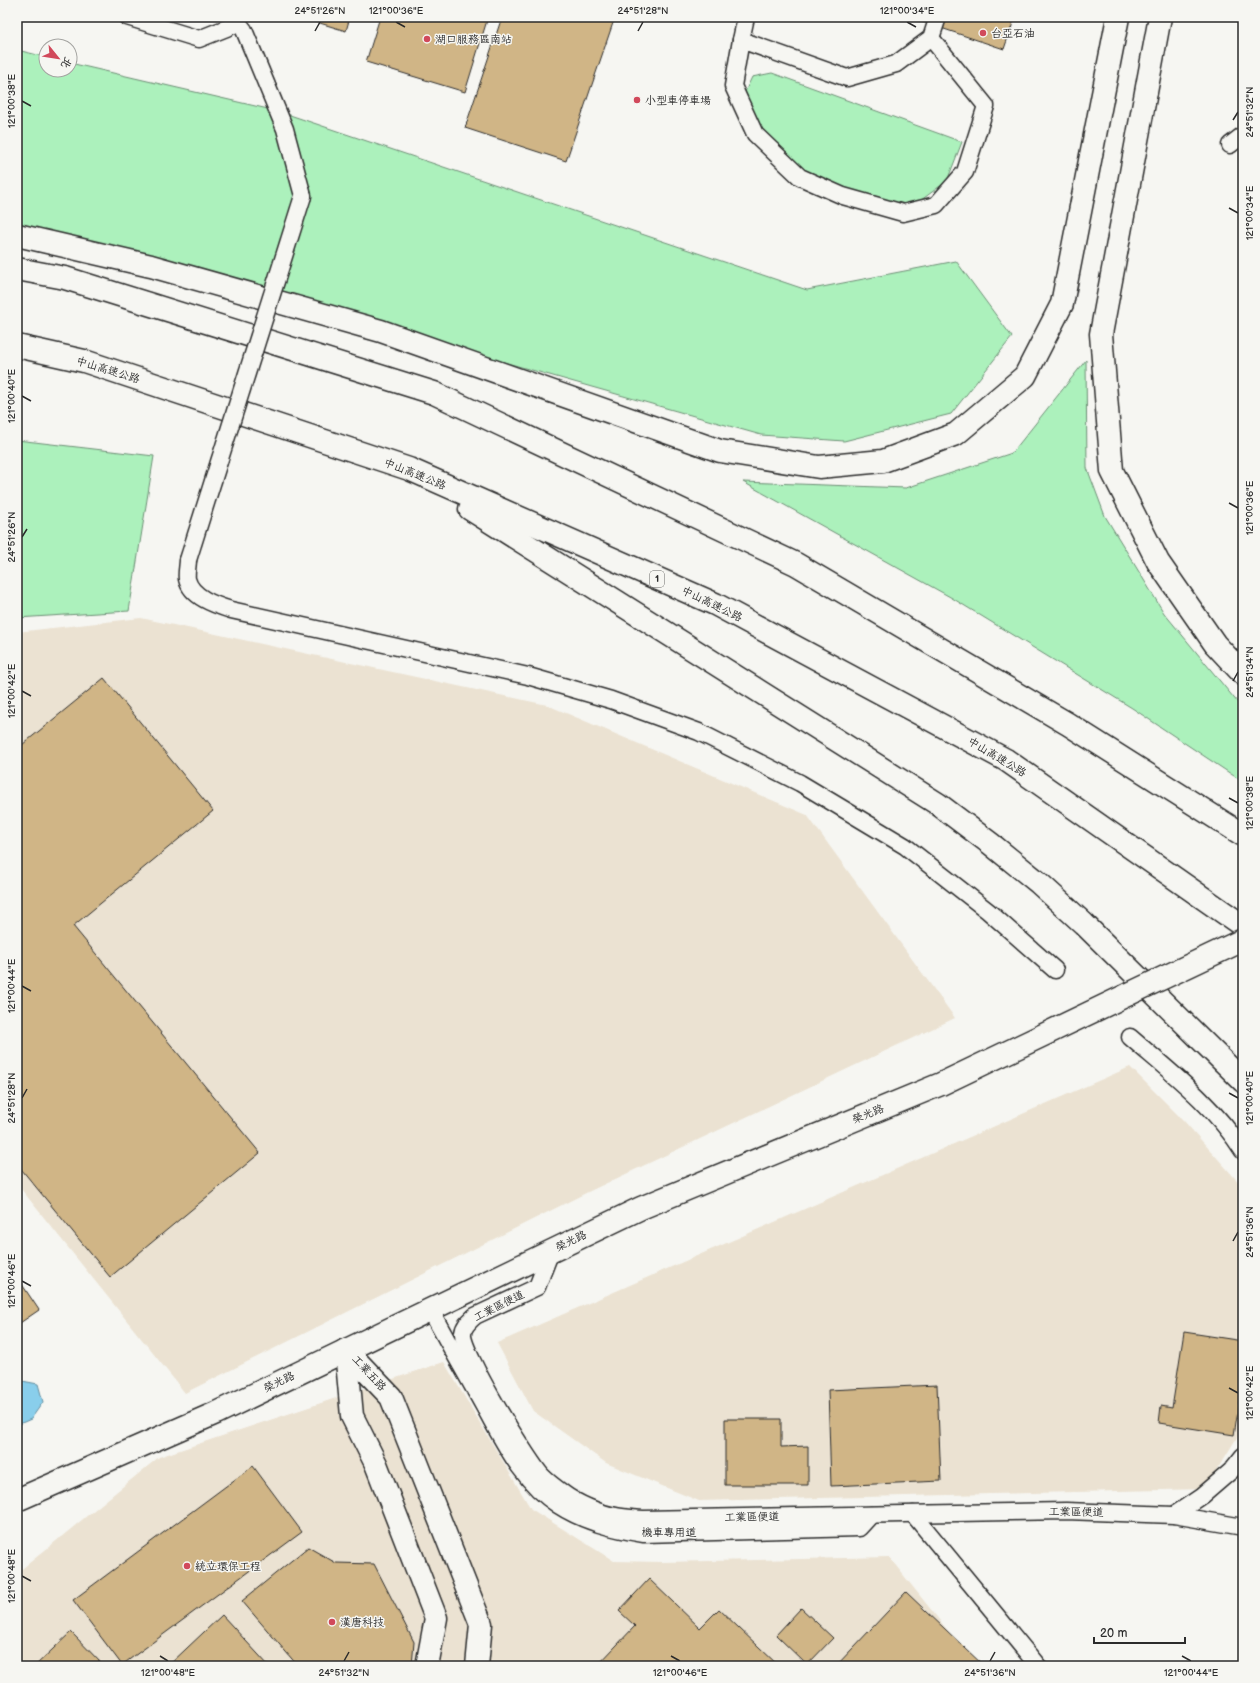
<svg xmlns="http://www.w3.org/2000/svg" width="1260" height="1683" font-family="'Balsamiq Sans','LXGW WenKai TC',sans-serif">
<rect width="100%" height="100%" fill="#f6f6f2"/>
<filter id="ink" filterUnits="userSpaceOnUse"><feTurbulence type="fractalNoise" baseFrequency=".025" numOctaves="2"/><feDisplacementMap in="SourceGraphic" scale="8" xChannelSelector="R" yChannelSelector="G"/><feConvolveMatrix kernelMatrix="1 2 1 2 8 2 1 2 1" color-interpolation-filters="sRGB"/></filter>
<g filter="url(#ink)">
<!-- built -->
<g fill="#ebe2d2">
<path d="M141,618l406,87 260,110 148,203 -365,173 -405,202 -168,-209v-552z"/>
<path d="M1130,1067l54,54 59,66v232l-5,17 -33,53 -506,12 -93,-38 -73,-52 -36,-68z"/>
<path d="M444,1362l87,147 83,52 48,1 227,-5 87,109h-959v-93l142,-116z"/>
</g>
<!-- green -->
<g fill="#acf1bc" stroke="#6c8e74">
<path d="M17,50l29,7v13h24v-7l211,49 526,178 149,-29 56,76 -61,77 -107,27 -83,-6 -744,-211z"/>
<path d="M772,73l190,69 -15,39 -38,28 -111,-33 -44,-46 -11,-34 9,-19z"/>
<path d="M1086,360l1,108 18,48 59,97 79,96v73l-111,-74 -180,-110 -209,-116 163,6 106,-35z"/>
<path d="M17,440l137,16 -25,155 -112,7z"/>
</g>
<!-- water -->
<path fill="#89ceeb" stroke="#638d9e" d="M17,1380l21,4 5,18 -12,17 -14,6z"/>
<!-- building -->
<g fill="#d0b586" stroke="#2b2b2b">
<path d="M300,17h50l-4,14z"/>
<path d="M380,17h108l-23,75 -99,-30z"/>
<path d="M502,17h113l-49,144 -101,-33z"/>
<path d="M908,17h107l-11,32z"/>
<path d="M104,678l109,133 -140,115 187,227 -150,124 -93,-113v-415z"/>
<path d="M17,1277l22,33 -22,15z"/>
<path d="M1184,1332l59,9v37l-9,57 -75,-12 2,-17 11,2z"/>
<path d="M937,1385l4,96 -110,5 -3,-96z"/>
<path d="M725,1419h56v28l27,-1v39h-83z"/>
<path d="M253,1466l49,66 -180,133 -49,-65z"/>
<path d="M308,1547l28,16 38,1 40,78 -2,24h-114l-56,-65z"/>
<path d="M649,1579l51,49 19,-19 60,57h-182l38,-40 -16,-15z"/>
<path d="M906,1592l78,74h-148z"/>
<path d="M801,1608l32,30 -26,27 -31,-30z"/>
<path d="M222,1615l47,51h-101z"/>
<path d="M71,1632l33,34h-69z"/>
</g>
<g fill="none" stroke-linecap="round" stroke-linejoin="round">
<defs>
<g id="lane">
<path d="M127,17l72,22 40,-16"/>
<path d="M234,17l10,13 41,99 18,67"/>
<path d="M746,17l-5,23 106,38 49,-14 35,-26 7,-21"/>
<path d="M741,40l-8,46 22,48 45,43 43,19 60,17 33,-8 29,-33 21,-66 -55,-68"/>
<path d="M1230,145l13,-10"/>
<path d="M188,560c0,5 -2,13 -1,19 4,18 28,26 44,31l297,66 83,24 88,32 101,51 105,63 83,65 67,59"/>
<path d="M1130,1037c40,35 84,68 113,114"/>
<path d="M551,1251l-14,36 -62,29c-5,5 -11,9 -12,17 -2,19 64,126 79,143 6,6 14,12 21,17 13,10 38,21 53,23 9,2 18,2 27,3l423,-8 108,4 28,-19 29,-25 12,-15"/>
<path d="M430,1309c17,32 35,63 52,94 21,37 39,78 76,102 26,17 55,24 86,29l215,-6 12,-13"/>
<path d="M913,1514l125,152"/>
<path d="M1174,1515l69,12"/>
</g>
<g id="secondary">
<path d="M346,1350l45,47 90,227 -4,42"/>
<path d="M346,1350l6,66 24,48 60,154 -9,48"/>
<path d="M17,1500l199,-87 425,-205 300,-124 188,-90"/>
</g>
<g id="highway">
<path d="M1160,17l-59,317 11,137 46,91 57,82 28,30"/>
<path d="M17,235l134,31 230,65 339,120 99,16 64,-6 73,-27 69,-58 37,-72 56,-287"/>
<path d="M17,269l48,9 369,115 362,171 272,160 175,111"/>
<path d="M17,346l67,15 325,108 306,135 291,156 237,166"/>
<path d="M470,509l468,295 53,40 48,39 45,41 159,157"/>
</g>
</defs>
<!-- lane casing -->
<use href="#lane" stroke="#2b2b2b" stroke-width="19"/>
<!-- secondary casing -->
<use href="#secondary" stroke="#2b2b2b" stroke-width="25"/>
<!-- highway casing -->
<use href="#highway" stroke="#2b2b2b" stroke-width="25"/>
<!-- lane -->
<use href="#lane" stroke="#f6f6f2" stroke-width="16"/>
<!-- secondary -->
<use href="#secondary" stroke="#f6f6f2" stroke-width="22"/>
<!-- highway -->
<use href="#highway" stroke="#f6f6f2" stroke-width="22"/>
<defs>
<path id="lane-bridge" d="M188,560l115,-364"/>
<path id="secondary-bridge" d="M1129,994l114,-54"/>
</defs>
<!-- lane-bridge casing -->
<use href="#lane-bridge" stroke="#2b2b2b" stroke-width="19" stroke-linecap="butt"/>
<!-- secondary-bridge casing -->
<use href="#secondary-bridge" stroke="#2b2b2b" stroke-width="25" stroke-linecap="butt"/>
<!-- lane-bridge -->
<use href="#lane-bridge" stroke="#f6f6f2" stroke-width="16"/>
<!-- secondary-bridge -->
<use href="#secondary-bridge" stroke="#f6f6f2" stroke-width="22"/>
</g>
</g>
<!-- ticks -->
<path fill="none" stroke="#2b2b2b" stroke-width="1.5" d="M396,22l9,5M907,22l9,5M315,31l5,-9M638,31l5,-9M22,101l9,5M1233,120l5,-8M1229,208l9,5M22,396l9,5M1229,503l9,5M22,537l5,-8M1233,681l5,-9M22,691l9,5M1229,798l9,5M22,986l9,5M1229,1093l9,5M22,1098l5,-9M1233,1241l5,-9M22,1281l9,5M1229,1388l9,5M22,1576l9,5M160,1656l8,5M671,1656l9,5M1182,1656l9,5M344,1661l5,-9M990,1661l5,-9"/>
<!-- markers -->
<g fill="#d1495b" stroke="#f6f6f2" stroke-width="1.5">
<circle cx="983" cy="33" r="4"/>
<circle cx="427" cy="39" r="4"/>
<circle cx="637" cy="100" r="4"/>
<circle cx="187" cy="1566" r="4"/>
<circle cx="332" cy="1622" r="4"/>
</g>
<g text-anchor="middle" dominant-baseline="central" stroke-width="3" stroke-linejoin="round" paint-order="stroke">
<!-- shield labels -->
<rect fill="#f6f6f2" stroke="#686867" stroke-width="1" x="650" y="571" width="14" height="16" rx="3"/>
<g font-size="10" font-weight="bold" fill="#2b2b2b">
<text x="657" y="579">1</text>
</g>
<!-- poi labels -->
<g font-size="11" fill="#2b2b2b" stroke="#f6f6f2" text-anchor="start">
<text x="991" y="33">台亞石油</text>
<text x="435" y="39">湖口服務區南站</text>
<text x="645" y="100">小型車停車場</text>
<text x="195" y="1566">統立環保工程</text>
<text x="340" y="1622">漢唐科技</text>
</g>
<!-- street labels -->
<g font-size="11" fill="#2b2b2b" stroke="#f6f6f2">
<text transform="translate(108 370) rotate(17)">中山高速公路</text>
<text transform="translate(415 474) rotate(22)">中山高速公路</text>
<text transform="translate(712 604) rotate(26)">中山高速公路</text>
<text transform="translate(997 757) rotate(31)">中山高速公路</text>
<text transform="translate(868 1114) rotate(-22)">榮光路</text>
<text transform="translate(571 1241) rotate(-26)">榮光路</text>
<text transform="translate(499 1306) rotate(-27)">工業區便道</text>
<text transform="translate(369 1373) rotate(47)">工業五路</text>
<text transform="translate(279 1382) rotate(-26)">榮光路</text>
<text transform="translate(1076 1512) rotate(1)">工業區便道</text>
<text transform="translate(752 1517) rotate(-1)">工業區便道</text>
<text x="669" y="1532">機車專用道</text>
</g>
</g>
<!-- margin -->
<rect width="1260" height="1683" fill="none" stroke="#f6f6f2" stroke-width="44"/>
<!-- north arrow -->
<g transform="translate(58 58) rotate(120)"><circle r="19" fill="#f6f6f2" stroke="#a5a5a2"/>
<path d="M0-3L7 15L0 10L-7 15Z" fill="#d1495b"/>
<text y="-6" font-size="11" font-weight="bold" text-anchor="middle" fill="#2b2b2b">北</text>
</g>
<!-- scale -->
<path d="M1094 1637v6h91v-6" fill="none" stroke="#2b2b2b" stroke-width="2"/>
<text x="1100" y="1637" font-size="12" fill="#2b2b2b" stroke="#f6f6f2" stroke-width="3" paint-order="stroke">20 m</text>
<rect x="22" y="22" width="1216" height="1639" fill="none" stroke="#2b2b2b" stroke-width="1.5"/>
<g font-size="10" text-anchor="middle" fill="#2b2b2b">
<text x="320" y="14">24°51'26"N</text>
<text x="396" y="14">121°00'36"E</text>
<text x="643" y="14">24°51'28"N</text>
<text x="907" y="14">121°00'34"E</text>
<text transform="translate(11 101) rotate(-90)" y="4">121°00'38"E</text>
<text transform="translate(1249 112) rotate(-90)" y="4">24°51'32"N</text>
<text transform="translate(1249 213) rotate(-90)" y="4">121°00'34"E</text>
<text transform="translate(11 396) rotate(-90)" y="4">121°00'40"E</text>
<text transform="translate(1249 508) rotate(-90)" y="4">121°00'36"E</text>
<text transform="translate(11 537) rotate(-90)" y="4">24°51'26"N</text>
<text transform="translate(1249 672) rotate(-90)" y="4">24°51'34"N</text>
<text transform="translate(11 691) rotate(-90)" y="4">121°00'42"E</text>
<text transform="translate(1249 803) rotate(-90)" y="4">121°00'38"E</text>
<text transform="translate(11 986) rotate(-90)" y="4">121°00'44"E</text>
<text transform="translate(11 1098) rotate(-90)" y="4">24°51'28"N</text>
<text transform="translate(1249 1098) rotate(-90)" y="4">121°00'40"E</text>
<text transform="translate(1249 1232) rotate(-90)" y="4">24°51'36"N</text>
<text transform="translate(11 1281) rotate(-90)" y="4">121°00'46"E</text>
<text transform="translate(1249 1393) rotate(-90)" y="4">121°00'42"E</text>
<text transform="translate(11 1576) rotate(-90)" y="4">121°00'48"E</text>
<text x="168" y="1676">121°00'48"E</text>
<text x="344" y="1676">24°51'32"N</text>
<text x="680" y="1676">121°00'46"E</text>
<text x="990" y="1676">24°51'36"N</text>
<text x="1191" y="1676">121°00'44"E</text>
</g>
</svg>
